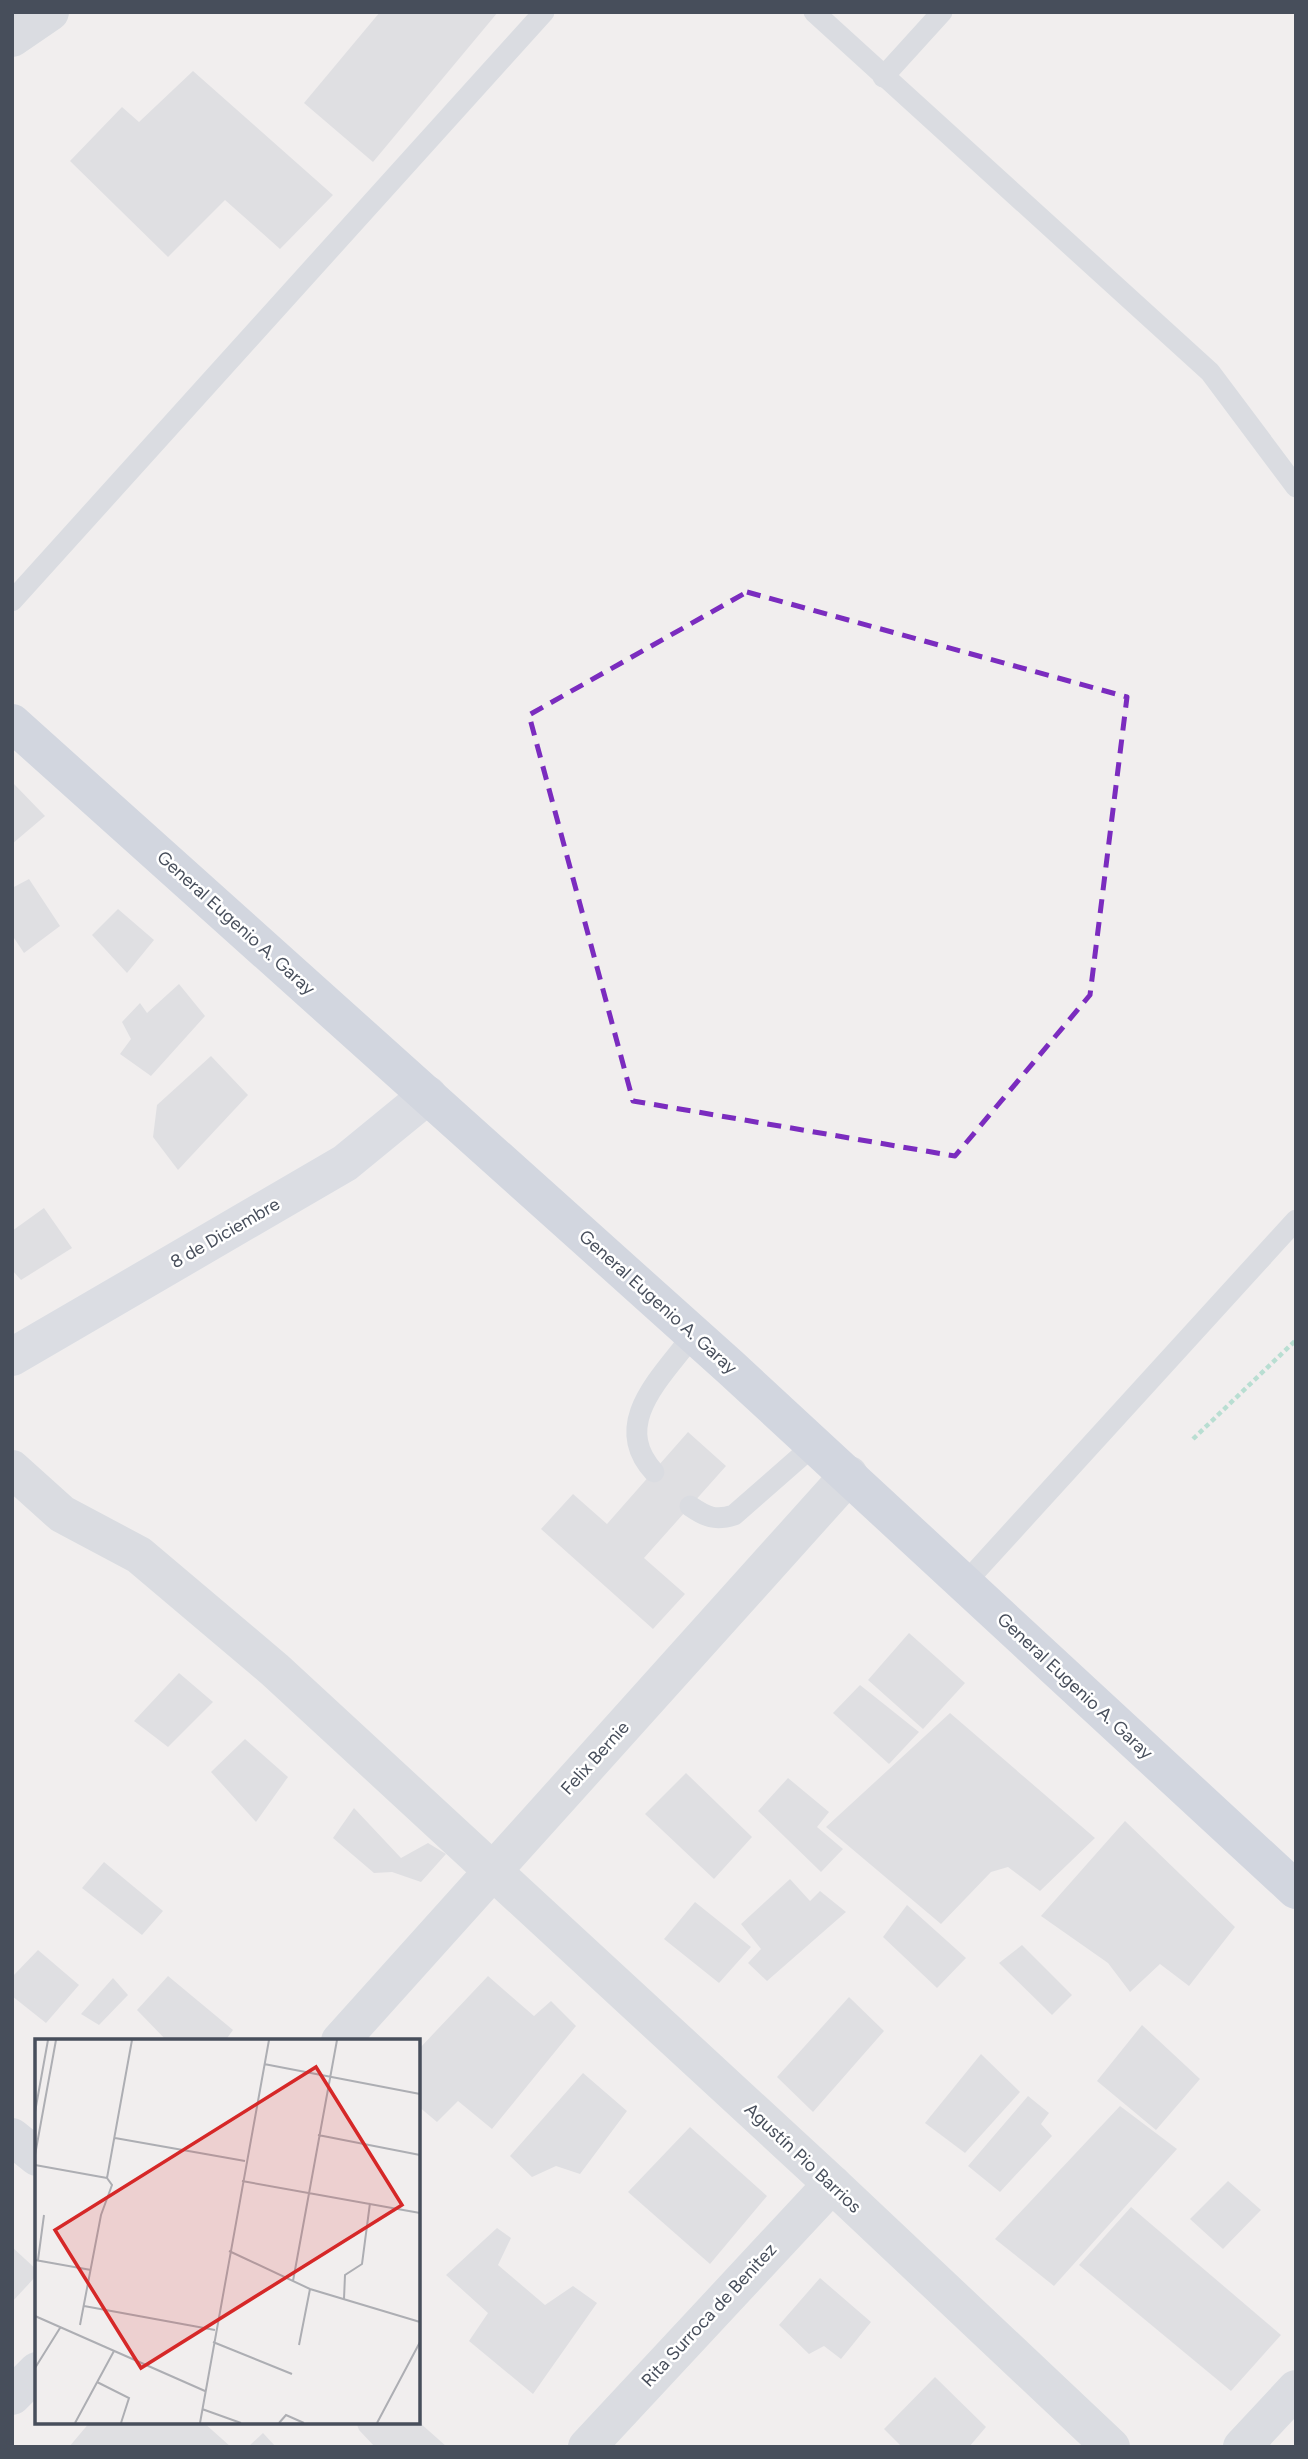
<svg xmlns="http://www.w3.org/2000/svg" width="1308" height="2459" font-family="Figtree,sans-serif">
<rect width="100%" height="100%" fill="#f1eeee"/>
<!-- building -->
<g fill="#cbccd3">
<path d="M380,12h118l-125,150 -69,-59z"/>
<path d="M193,71l140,124 -53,54 -55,-49 -57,57 -98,-96 52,-54 17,15z"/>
<path d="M14,784l31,32 -33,28v-58z"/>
<path d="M29,879l31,47 -36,27 -12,-18v-47z"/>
<path d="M118,909l36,31 -27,33 -35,-38z"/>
<path d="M179,984l26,32 -54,60 -31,-22 11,-15 -9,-17 18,-19 7,10z"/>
<path d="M211,1056l37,39 -70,75 -25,-33 4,-32z"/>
<path d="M44,1208l28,40 -51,32 -9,-10v-39z"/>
<path d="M688,1432l38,34 -82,92 41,36 -32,35 -112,-100 32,-35 34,30z"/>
<path d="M909,1633l56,50 -42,46 -55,-49z"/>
<path d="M179,1673l34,29 -45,45 -34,-26z"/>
<path d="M860,1685l59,47 -30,32 -56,-51z"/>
<path d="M950,1713l145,125 -55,53 -32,-24 -17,5 -50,52 -115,-97z"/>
<path d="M245,1739l43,38 -32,45 -45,-50z"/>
<path d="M686,1773l66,64 -38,42 -69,-65z"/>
<path d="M788,1778l41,34 -12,15 26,22 -22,23 -63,-61z"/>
<path d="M354,1808l47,50 27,-15 18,11 -25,28 -29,-10 -18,1 -41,-35z"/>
<path d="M1125,1821l110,106 -46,59 -29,-22 -30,28 -22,-29 -67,-47z"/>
<path d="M104,1862l59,49 -21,24 -60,-47z"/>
<path d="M790,1879l20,22 10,-10 26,21 -79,69 -19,-18 13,-14 -20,-25z"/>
<path d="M695,1902l56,45 -32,36 -55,-44z"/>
<path d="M907,1905l59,53 -29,30 -54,-51z"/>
<path d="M1022,1945l50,50 -20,20 -53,-52z"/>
<path d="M38,1950l41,35 -33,38 -34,-27v-19z"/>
<path d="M168,1976l65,54 -8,11h-58l-30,-31z"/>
<path d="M488,1976l46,40 17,-15 25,25 -84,103 -34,-28 -21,21 -19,-16v-56z"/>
<path d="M113,1978l15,17 -29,30 -18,-11z"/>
<path d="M849,1997l35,34 -71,81 -36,-35z"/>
<path d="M1142,2025l58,54 -44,51 -59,-49z"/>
<path d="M981,2054l39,38 -55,61 -40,-30z"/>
<path d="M583,2073l44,38 -47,63 -24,-8 -24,11 -22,-21z"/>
<path d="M1028,2096l21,17 -8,11 11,12 -52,56 -32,-26z"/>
<path d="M1120,2106l57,43 -123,137 -59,-47z"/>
<path d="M690,2127l77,69 -57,68 -82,-72z"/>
<path d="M1228,2181l33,29 -38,39 -33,-30z"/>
<path d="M1131,2207l150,128 -50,56 -152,-126z"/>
<path d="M497,2228l14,10 -13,27 47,40 28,-19 24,17 -64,91 -64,-53 19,-28 -42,-38z"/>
<path d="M12,2247l25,23v5l-25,27z"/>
<path d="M820,2278l51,44 -30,37 -17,-13 -15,8 -30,-29z"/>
<path d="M935,2377l51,50 -17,20h-67l-18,-18z"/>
<path d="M90,2422h113l28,25h-162z"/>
<path d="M356,2422h63l28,25h-72l-16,-17z"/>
<path d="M263,2433l13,14h-28z"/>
</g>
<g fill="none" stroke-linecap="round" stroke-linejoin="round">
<!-- path -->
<path stroke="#76caaf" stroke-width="4.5" stroke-dasharray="5 3.5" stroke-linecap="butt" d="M1193,1439l103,-99"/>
<!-- lane -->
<g stroke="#bfc6d0" stroke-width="21">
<path d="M814,12l396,360 86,115"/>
<path d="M883,77l59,-65"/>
<path d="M12,601l532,-589"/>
<path d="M654,1472c-45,-49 9,-96 39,-137"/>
<path d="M690,1506c16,11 25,15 44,9l81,-71"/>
<path d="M965,1583l331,-363"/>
</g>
<!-- street -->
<g stroke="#bfc6d0" stroke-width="38">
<path d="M12,38l38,-26"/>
<path d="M12,1469l50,45 77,41 136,115 557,514 279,263"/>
<path d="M340,2041l509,-566"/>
<path d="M12,2137l25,20"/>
<path d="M12,2396l25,-25"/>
<path d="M587,2447l245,-263"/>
<path d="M1242,2447l54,-58"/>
</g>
<!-- secondary -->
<path stroke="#c1c8d6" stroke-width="38" d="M12,1357l333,-194 83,-68"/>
<!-- primary -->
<path stroke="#aeb8cc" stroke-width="38" d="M12,723l718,644 566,523"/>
</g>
<!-- marked area -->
<path d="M0 0H1308V2459H0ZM747,592l380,105 -37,298 -135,161 -322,-55 -104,-386z" fill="#f1eeee" fill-opacity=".55" fill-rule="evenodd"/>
<path fill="none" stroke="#7b2cbf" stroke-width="5" stroke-dasharray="14 9" stroke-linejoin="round" d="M747,592l380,105 -37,298 -135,161 -322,-55 -104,-386z"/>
<g text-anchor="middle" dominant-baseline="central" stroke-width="5" stroke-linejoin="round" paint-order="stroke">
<!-- street labels -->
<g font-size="18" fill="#474e5b" stroke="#fff">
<text transform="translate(236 923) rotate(42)">General Eugenio A. Garay</text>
<text transform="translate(225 1233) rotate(-30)">8 de Diciembre</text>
<text transform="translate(658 1302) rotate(42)">General Eugenio A. Garay</text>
<text transform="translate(1075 1686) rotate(43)">General Eugenio A. Garay</text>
<text transform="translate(595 1758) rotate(-48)">Felix Bernie</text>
<text transform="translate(803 2158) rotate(43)">Agustín Pio Barrios</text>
<text transform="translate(709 2315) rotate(-47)">Rita Surroca de Benitez</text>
</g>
</g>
<!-- overview -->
<g transform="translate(35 2039)">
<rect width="385" height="385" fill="#f1eeee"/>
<path fill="none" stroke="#adaeb3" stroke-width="2" d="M229,25l156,30M0,73l13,-72M283,96l102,20M80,99l130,23M0,116l21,-115M0,126l72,13M207,142l178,32M194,212l81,38 110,33M0,221l56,10M3,221l6,-45M258,242l44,-241M309,260l1,-24 17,-11 8,-61M49,267l131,24M0,277l170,75M45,286l21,-110 11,-30 -5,-7 25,-138M178,303l79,32M264,306l11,-56M0,329l25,-40M62,343l32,16 -8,25M167,370l39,14M40,384l39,-72M165,384l69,-383M244,384l7,-8 18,8M342,384l43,-81"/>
<path fill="#d62828" fill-opacity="0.15" stroke="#d62828" stroke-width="3.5" d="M281,28l86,138 -261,163 -86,-138z"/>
<rect width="385" height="385" fill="none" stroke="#474e5b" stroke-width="3.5"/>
</g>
<!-- border -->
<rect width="1308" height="2459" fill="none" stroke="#474e5b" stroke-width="28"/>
</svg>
